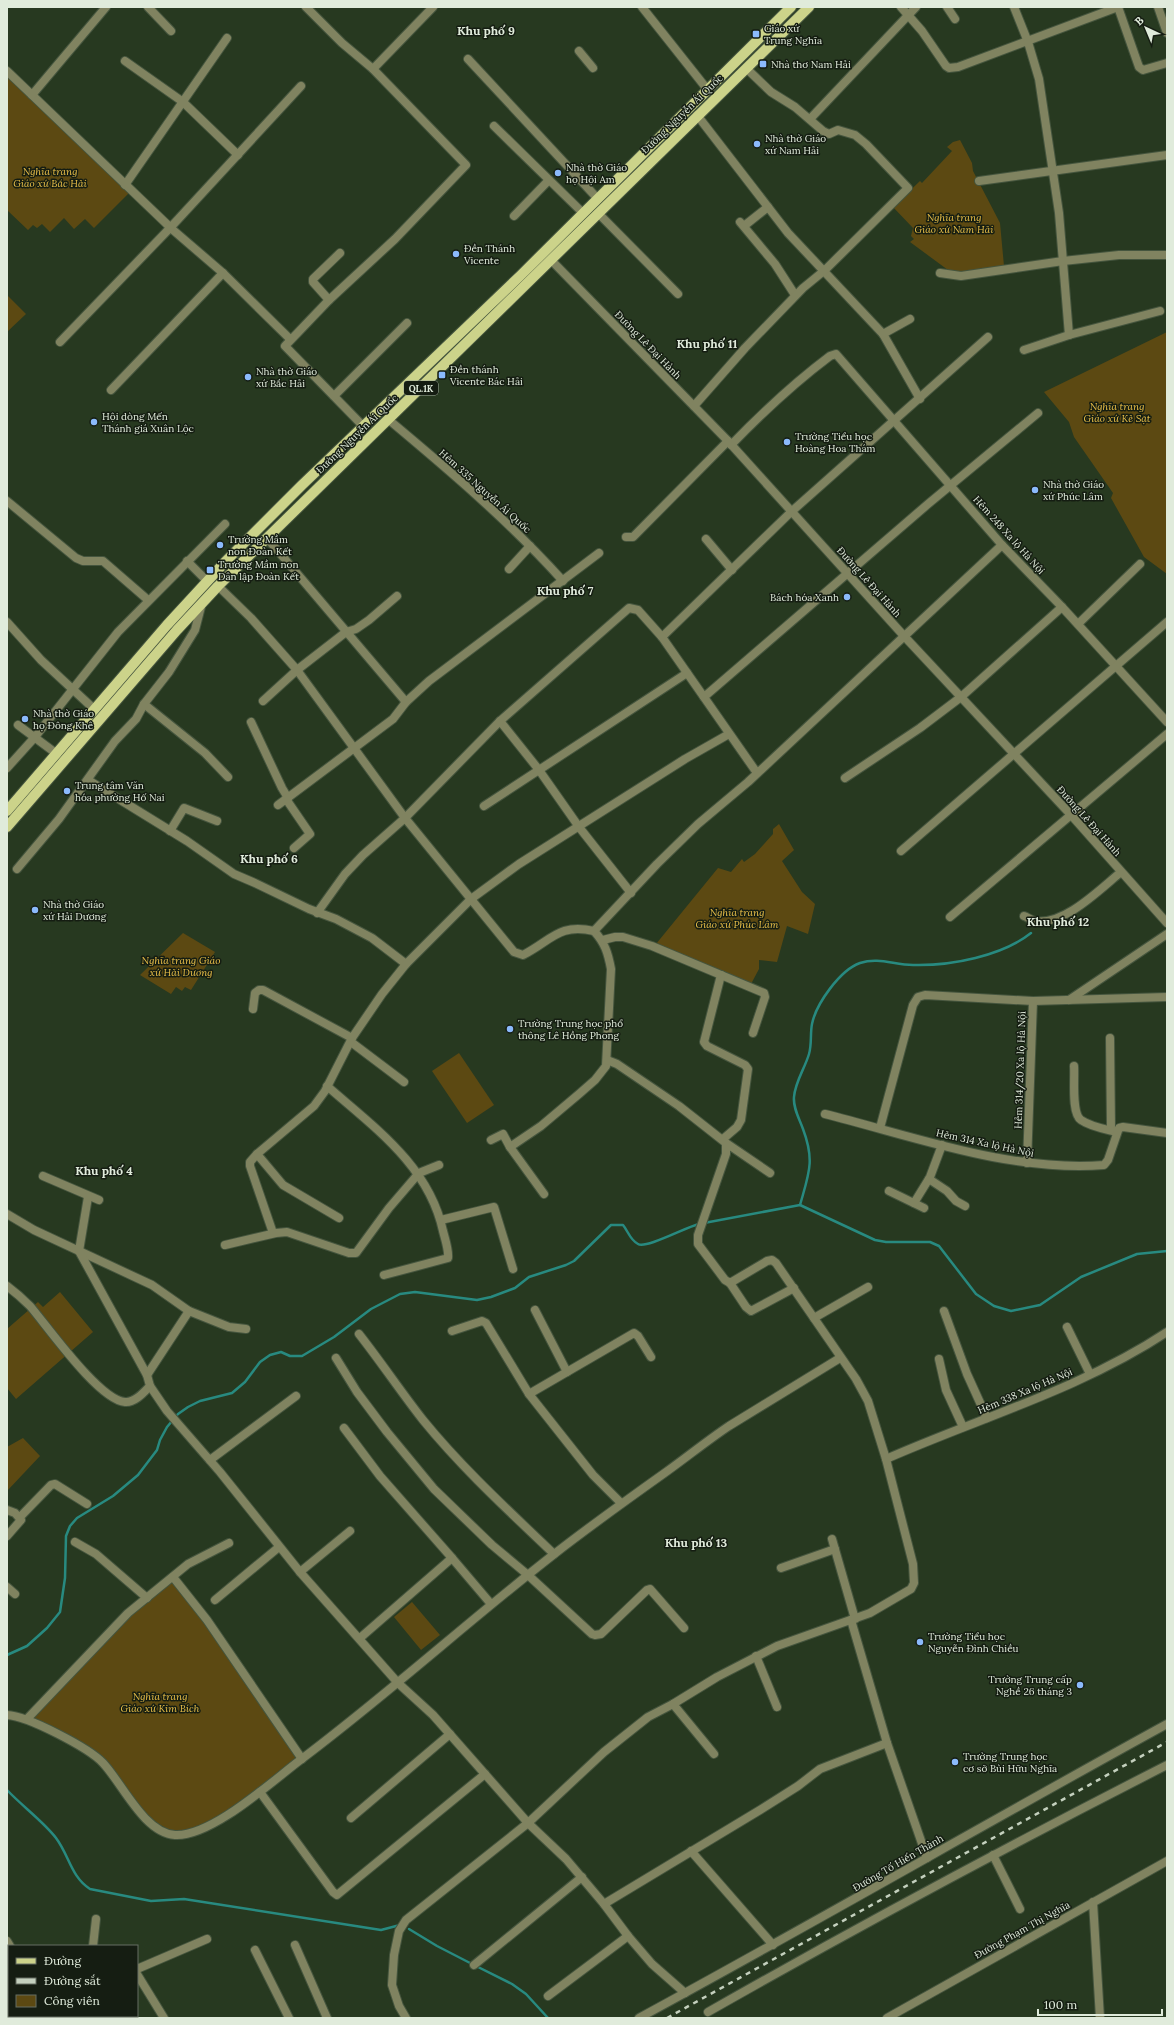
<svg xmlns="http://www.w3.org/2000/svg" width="1174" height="2025" font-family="Lora,serif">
<rect width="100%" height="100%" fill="#273920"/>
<!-- green -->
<g fill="#5c4912">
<path d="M7,76l122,117 -35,35 -9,-9 -11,10 -10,-11 -14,14 -8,-8 -5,4 -4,-3 -5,5 -21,-20z"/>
<path d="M960,140l12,23 1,8 27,52 4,43 -43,7 -13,-3 -38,-28 4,-3 -3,-3 2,-8 -20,-21 27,-26 2,2 30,-32 -5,-4 6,-5z"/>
<path d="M7,295l19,19 -19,18z"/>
<path d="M1167,332v242l-23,-17 -33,-59 2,-5 -39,-56 -5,-15 -25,-30z"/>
<path d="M779,824l15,26 -12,11 20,31 13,12 -7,30 -21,-8 -10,36 -18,-2v9l-8,15 -95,-40 62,-76 13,4 11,-13 2,3 11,-8 18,-20v-5z"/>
<path d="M183,933l32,19 -24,38 -6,-3 -3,4 -6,-4 -5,7 -31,-19z"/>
<path d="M459,1053l35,52 -27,18 -35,-52z"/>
<path d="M60,1292l33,40 -77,67 -9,-11v-59l31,-27 5,5z"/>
<path d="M23,1438l17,18 -33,35v-44z"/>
<path d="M173,1580c45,57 83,119 125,179l-80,58 -20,11 -25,4 -20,-11 -9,-9 -38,-50 -74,-44 98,-103z"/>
<path d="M412,1602l28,33 -19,15 -27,-33z"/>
</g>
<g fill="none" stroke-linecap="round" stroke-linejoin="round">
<!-- stream -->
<g stroke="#288a80" stroke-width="2.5">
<path d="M800,1205l75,35 11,2h44l9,4 37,48 18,12 17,5 29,-6 41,-28 56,-23 30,-3"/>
<path d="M704,1223l96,-18c9,-32 15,-44 3,-76 -4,-11 -10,-21 -9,-32 1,-15 11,-29 15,-43 3,-10 1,-20 3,-30 4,-20 28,-54 48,-61 19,-6 34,2 53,2 38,1 89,-9 118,-32"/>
<path d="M7,1655l20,-9 20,-18 13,-16 5,-34 1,-42 4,-10 7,-8 36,-22 25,-21 19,-25 3,-10 7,-13 11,-13 10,-7 12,-6 32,-8 13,-11 15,-20 10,-7 11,-3 9,4h12l32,-19 37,-28 29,-15 15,-2 62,8 14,-3 24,-9 14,-11 37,-12 8,-4 37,-36h12c5,6 7,15 15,19 8,5 48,-17 61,-20"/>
<path d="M7,1790c14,15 38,33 49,48 13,17 15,39 34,51l61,12 33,-2 197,31 19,-5"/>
<path d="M409,1929l28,17 35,18"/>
<path d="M476,1966l36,18 14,10 22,24"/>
</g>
<defs>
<g id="street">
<path d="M148,7l23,24"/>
<path d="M306,7l36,36 31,26 93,96 -71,74 -66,61 -44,46 78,80"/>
<path d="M642,7l65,82"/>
<path d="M901,7l21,24 24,35 3,2 9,-1 160,-60"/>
<path d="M947,7l8,12"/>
<path d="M1014,7l14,35 11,37 20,134 10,122"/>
<path d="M1118,7l21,60 4,3 24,-7"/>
<path d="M1158,7l9,26"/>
<path d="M579,51l14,17"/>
<path d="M468,59l130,140"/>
<path d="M125,61l58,41 55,53"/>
<path d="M373,69l60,-62"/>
<path d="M7,71l166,159 50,43 67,66"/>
<path d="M32,95l74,-88"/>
<path d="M697,115l91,118 95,101 37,65"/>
<path d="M810,119l106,-112"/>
<path d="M494,126l89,87"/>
<path d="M979,181l188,-26"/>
<path d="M125,185l102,-147"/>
<path d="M598,213l80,81"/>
<path d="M514,216l35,-36"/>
<path d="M740,222l35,42 20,31"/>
<path d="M744,226l24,-19"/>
<path d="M551,260l177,181 176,195 168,180 95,107"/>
<path d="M940,273l21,3 102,-15 56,-6h48"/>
<path d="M329,300l-16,-18v-3l27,-26"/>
<path d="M883,334l27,-15"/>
<path d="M60,342l110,-114 131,-142"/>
<path d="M1024,350l45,-15 91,-24"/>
<path d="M111,390l112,-117"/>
<path d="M334,396l73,-73"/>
<path d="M694,406l51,-58 58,-60 22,-18 83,-82 -42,-44 -11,-9 -17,-5 -9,4 -6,-3 -28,-24 -24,-15 -25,-24"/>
<path d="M389,420c61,51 121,102 174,161"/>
<path d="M731,445c31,-32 63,-62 99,-89l6,-2 166,191 60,62 105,115"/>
<path d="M7,501l69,57 7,3h20l45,39"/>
<path d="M626,537h7l95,-96"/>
<path d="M267,538l139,164"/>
<path d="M706,539l26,31"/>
<path d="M187,561l20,20"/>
<path d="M509,569l21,-23"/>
<path d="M218,586l33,32 46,52 108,148 109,134 9,3c29,-15 36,-32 71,-24 11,12 14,22 17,38l-5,97 -11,14 -16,14 -38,32 -31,21 34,47"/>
<path d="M7,622l34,38 53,49"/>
<path d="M1078,624l62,-60"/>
<path d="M662,637l129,-125 197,-175"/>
<path d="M704,697l224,-193 110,-91"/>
<path d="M263,701l34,-31 49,-38 10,-3 13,-9 28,-24"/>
<path d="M144,704l61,49 23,24"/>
<path d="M500,721l39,49 40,57 52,66"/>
<path d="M251,722l31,66 6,10"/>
<path d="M18,725l39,29"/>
<path d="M7,768l28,-31 83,-105 107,-108"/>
<path d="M845,778l75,-50 41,-31 101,-90"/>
<path d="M88,780l99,61 47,33 21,9 54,26 27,10 36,19 34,26"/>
<path d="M286,799l24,35 -16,14"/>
<path d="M278,805l115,-86 13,-17 23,-21 170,-128"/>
<path d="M484,806l203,-133"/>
<path d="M170,831l14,-23 33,13"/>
<path d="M901,851l266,-229"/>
<path d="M17,869l42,-50 56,-78 21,-22 8,-15 25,-32 26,-42 7,-27"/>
<path d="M317,913l28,-39 18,-19 42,-37 95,-97 129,-113 9,2 24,27 95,136"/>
<path d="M1024,916c3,1 7,4 11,5 29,5 65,-32 86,-49"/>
<path d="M950,917l217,-183"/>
<path d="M594,931l63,-67 41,-40 50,-42 254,-237"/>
<path d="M603,940l12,-3h8l29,9 112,47 1,4 -12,36"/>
<path d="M721,975l-17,67 3,4 38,19 3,4 -7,51 -4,7 -14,12"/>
<path d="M1069,1000l98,-66"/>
<path d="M253,1009l2,-16 4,-3h4l89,48"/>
<path d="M1110,1038l1,92"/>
<path d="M351,1042l53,40"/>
<path d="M1074,1066c1,13 -3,47 7,54 10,7 24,9 36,12"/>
<path d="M327,1086c48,42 102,80 116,145 2,8 6,19 5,27l-64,17"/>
<path d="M825,1114c91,23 185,58 279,51l4,-5 11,-32 4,-1 44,6"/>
<path d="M880,1128l33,-123 5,-8 7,-2 108,6 134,-4"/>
<path d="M491,1140l12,-6 7,13"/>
<path d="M726,1143l44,30"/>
<path d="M257,1154l-7,8v4l23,67"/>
<path d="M1027,1163l6,-162"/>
<path d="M43,1176l56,24"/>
<path d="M929,1179l18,12 9,10 9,5"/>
<path d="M889,1191l35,17"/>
<path d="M914,1203l16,-26 12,-32"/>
<path d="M7,1214l27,16 118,55 37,26 40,16 17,2"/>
<path d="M339,1218l-56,-33 -26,-31 57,-48 11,-15 27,-53 30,-44 24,-30 65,-65 48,-35 166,-105 44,-25"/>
<path d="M441,1220l53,-13 19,62"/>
<path d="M225,1245l51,-12 11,-1 62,21h7l33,-45 30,-35 20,-8"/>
<path d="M730,1283l16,24 5,4 43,-23"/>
<path d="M7,1286c8,6 16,13 23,20 18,21 69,94 95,96 10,1 19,-10 25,-16l-3,-11 -68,-124 9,-54"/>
<path d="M535,1310l32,62"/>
<path d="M944,1311l23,63 20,44"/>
<path d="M814,1318l54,-31"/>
<path d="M1067,1327l23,47"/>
<path d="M452,1331l30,-10 4,2 43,71"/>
<path d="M359,1334c22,28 42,58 64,86 39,48 86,91 131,134"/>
<path d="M336,1358l21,34 30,40 47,57 58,56 36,30 64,59 3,1 6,-1 46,-44 3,-1 34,39"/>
<path d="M939,1359l7,31 17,37"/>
<path d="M147,1375l42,-64"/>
<path d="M150,1386l17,25 53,61 80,100 98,111 35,32 95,108 38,36 38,45 24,32 24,28 33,29"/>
<path d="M344,1428l36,48 72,82"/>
<path d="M886,1459c93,-41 195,-70 281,-127"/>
<path d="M210,1460l86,-64"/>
<path d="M621,1503l-28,-28 -64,-81 105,-61 4,3 13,21"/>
<path d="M7,1510l8,3 6,7 -14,16"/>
<path d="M20,1517l31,-32 4,-1 32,20"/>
<path d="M832,1539l23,80"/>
<path d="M75,1542l21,12 51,44"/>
<path d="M781,1568l54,-19"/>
<path d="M300,1572l50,-41"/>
<path d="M173,1577l34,43 95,139"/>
<path d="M7,1587l8,7"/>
<path d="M215,1600l64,-53"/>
<path d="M851,1620l36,123 40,115"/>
<path d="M360,1638l92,-80 39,46"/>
<path d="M756,1656l21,51"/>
<path d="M673,1704l41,50"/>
<path d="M7,1715c21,1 82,33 96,48 19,20 41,70 72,72 36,2 95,-52 124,-74 87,-65 168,-139 254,-206 37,-29 75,-56 113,-83 21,-15 42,-32 63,-46 37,-23 74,-45 111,-68"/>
<path d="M27,1719l101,-106 60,-49 41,-21"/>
<path d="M260,1792l73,100 4,3 148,-121"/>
<path d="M351,1818l99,-84"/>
<path d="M691,1851l82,94"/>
<path d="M993,1855l27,54"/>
<path d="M1093,1902l7,116"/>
<path d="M604,1904l156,-94 38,-24 22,-17 67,-26"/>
<path d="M7,1941l3,5"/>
<path d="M295,1945l32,73"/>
<path d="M93,1946l3,-27"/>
<path d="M255,1950l34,68"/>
<path d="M474,1965l108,-88"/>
<path d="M137,1969l70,-30"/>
<path d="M137,1974l27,44"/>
<path d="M548,1996l80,-60"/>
<path d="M708,2012c151,-86 304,-168 459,-247"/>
<path d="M7,2014l2,-1"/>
<path d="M73,2016l1,2"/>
<path d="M406,2018l-7,-12 -7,-21 2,-30 5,-24 7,-11 122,-97 76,-71 44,-35 25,-13 44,-27 60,-31 93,-33 41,-24 3,-6 -1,-19 -27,-105 -18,-58 -12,-22 -80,-116 -4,-3 -5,1 -37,22 -5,-3 -27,-36v-9l28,-81v-11l-47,-37 -62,-42 -10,-4"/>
<path d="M639,2018c177,-96 351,-197 528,-294"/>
<path d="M887,2018l280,-157"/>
</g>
<g id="primary">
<path d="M7,811l160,-186 59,-64 76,-76 218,-209 271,-269"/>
<path d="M7,827l170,-197 41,-44 591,-579"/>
</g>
</defs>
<!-- street casing -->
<use href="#street" stroke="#45553e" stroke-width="10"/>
<!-- primary casing -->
<use href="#primary" stroke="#45553e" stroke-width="12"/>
<!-- street -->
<use href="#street" stroke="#808360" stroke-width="8"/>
<!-- primary -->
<use href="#primary" stroke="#ccd38a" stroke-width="10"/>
<!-- rail -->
<path stroke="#c4d0be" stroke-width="2.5" stroke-dasharray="5 5" stroke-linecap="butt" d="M667,2018l500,-276"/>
</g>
<!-- markers -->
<g fill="#8bbafc" stroke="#151d12" stroke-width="1.5">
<rect x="752" y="30" width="8" height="8" rx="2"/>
<rect x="759" y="60" width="8" height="8" rx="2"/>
<circle cx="757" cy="144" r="4"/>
<circle cx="558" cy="173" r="4"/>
<circle cx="456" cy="254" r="4"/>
<rect x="438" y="371" width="8" height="8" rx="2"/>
<circle cx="248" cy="377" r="4"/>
<circle cx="94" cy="422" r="4"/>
<circle cx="787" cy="442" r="4"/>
<circle cx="1035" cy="490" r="4"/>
<circle cx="220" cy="545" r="4"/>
<rect x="206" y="566" width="8" height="8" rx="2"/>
<circle cx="847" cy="597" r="4"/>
<circle cx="25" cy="719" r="4"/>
<circle cx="67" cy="791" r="4"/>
<circle cx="35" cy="910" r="4"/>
<circle cx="510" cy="1029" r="4"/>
<circle cx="920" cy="1642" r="4"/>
<circle cx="1080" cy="1685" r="4"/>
<circle cx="955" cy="1762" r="4"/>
</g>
<g text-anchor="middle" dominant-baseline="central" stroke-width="3" stroke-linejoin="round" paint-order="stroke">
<!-- shield labels -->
<rect fill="#151d12" stroke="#a3ad9f" stroke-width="1" x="404" y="381" width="34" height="14" rx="3"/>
<g font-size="9" font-weight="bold" fill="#e0ebdb">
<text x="421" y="388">QL.1K</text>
</g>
<!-- poi labels -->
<g font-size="10" fill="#e0ebdb" stroke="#151d12" text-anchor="start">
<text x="764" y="28">Giáo xứ<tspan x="764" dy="12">Trung Nghĩa</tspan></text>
<text x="771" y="64">Nhà thơ Nam Hải</text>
<text x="765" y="138">Nhà thờ Giáo<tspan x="765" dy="12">xứ Nam Hải</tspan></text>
<text x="566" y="167">Nhà thờ Giáo<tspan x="566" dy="12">họ Hội Am</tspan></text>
<text x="464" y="248">Đền Thánh<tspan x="464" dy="12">Vicente</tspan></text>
<text x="450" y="369">Đền thánh<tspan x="450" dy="12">Vicente Bác Hải</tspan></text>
<text x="256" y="371">Nhà thờ Giáo<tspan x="256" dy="12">xứ Bắc Hải</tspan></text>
<text x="102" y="416">Hội dòng Mến<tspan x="102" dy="12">Thánh giá Xuân Lộc</tspan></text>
<text x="795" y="436">Trường Tiểu học<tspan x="795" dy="12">Hoàng Hoa Thám</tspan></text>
<text x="1043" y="484">Nhà thờ Giáo<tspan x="1043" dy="12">xứ Phúc Lâm</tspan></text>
<text x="228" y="539">Trường Mầm<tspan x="228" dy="12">non Đoàn Kết</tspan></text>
<text x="218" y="564">Trường Mầm non<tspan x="218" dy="12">Dân lập Đoàn Kết</tspan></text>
<text x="839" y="597" text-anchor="end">Bách hóa Xanh</text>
<text x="33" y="713">Nhà thờ Giáo<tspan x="33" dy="12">họ Đông Khê</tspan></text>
<text x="75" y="785">Trung tâm Văn<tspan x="75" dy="12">hóa phường Hố Nai</tspan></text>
<text x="43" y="904">Nhà thờ Giáo<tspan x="43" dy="12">xứ Hải Dương</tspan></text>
<text x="518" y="1023">Trường Trung học phổ<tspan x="518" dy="12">thông Lê Hồng Phong</tspan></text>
<text x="928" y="1636">Trường Tiểu học<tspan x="928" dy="12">Nguyễn Đình Chiều</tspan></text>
<text x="1072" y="1679" text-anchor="end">Trường Trung cấp<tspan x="1072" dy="12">Nghề 26 tháng 3</tspan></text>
<text x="963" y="1756">Trường Trung học<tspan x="963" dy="12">cơ sở Bùi Hữu Nghĩa</tspan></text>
</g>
<!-- street labels -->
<g font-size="10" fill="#e0ebdb" stroke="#151d12">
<text transform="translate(682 114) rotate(-44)">Đường Nguyễn Ái Quốc</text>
<text transform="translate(648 345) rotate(46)">Đường Lê Đại Hành</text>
<text transform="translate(357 434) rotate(-44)">Đường Nguyễn Ái Quốc</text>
<text transform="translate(485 491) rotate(42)">Hẻm 335 Nguyễn Ái Quốc</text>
<text transform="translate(1009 535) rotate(48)">Hẻm 248 Xa lộ Hà Nội</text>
<text transform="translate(869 582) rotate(48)">Đường Lê Đại Hành</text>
<text transform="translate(1089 821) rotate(48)">Đường Lê Đại Hành</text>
<text transform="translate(1020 1070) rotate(-88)">Hẻm 314/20 Xa lộ Hà Nội</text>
<text transform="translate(985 1143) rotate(12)">Hẻm 314 Xa lộ Hà Nội</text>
<text transform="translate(1025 1391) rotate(-23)">Hẻm 338 Xa lộ Hà Nội</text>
<text transform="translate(898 1863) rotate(-30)">Đường Tố Hiến Thành</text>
<text transform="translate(1022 1930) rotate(-29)">Đường Phạm Thị Nghĩa</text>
</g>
<!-- park labels -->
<g font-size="10" font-style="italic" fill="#ebc049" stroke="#151d12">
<text x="50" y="171">Nghĩa trang<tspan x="50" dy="12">Giáo xứ Bắc Hải</tspan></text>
<text x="954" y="217">Nghĩa trang<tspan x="954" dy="12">Giáo xứ Nam Hải</tspan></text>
<text x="1117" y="406">Nghĩa trang<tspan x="1117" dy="12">Giáo xứ Kẻ Sặt</tspan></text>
<text x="737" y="912">Nghĩa trang<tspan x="737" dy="12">Giáo xứ Phúc Lâm</tspan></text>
<text x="181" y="960">Nghĩa trang Giáo<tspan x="181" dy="12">xứ Hải Dương</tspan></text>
<text x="160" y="1696">Nghĩa trang<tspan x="160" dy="12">Giáo xứ Kim Bích</tspan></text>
</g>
<!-- quarter labels -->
<g font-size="12" font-weight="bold" fill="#e0ebdb" stroke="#151d12">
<text x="486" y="30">Khu phố 9</text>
<text x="707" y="343">Khu phố 11</text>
<text x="565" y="590">Khu phố 7</text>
<text x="269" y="858">Khu phố 6</text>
<text x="1058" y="921">Khu phố 12</text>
<text x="104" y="1170">Khu phố 4</text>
<text x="696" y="1542">Khu phố 13</text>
</g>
</g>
<!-- border -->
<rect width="1174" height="2025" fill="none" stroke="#e0ebdb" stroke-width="16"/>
<!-- legend -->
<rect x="8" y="1945" width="130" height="72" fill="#151d12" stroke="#666f62"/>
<rect x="16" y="1958" width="20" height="6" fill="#ccd38a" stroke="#666f62"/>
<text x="44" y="1965" font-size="12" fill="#e0ebdb">Đường</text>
<rect x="16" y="1978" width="20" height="6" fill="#c4d0be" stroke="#666f62"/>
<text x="44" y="1985" font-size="12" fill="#e0ebdb">Đường sắt</text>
<rect x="16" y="1995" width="20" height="12" fill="#5c4912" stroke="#666f62"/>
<text x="44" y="2005" font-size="12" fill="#e0ebdb">Công viên</text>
<!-- north arrow -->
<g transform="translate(1146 28) rotate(316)" stroke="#151d12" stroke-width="3" paint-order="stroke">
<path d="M0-3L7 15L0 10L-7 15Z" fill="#e0ebdb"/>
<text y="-6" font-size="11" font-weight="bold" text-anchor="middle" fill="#e0ebdb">B</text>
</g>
<!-- scale -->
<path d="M1038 2009v6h124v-6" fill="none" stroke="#e0ebdb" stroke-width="2"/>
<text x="1044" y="2009" font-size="12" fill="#e0ebdb" stroke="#151d12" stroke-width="3" paint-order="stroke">100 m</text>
</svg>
